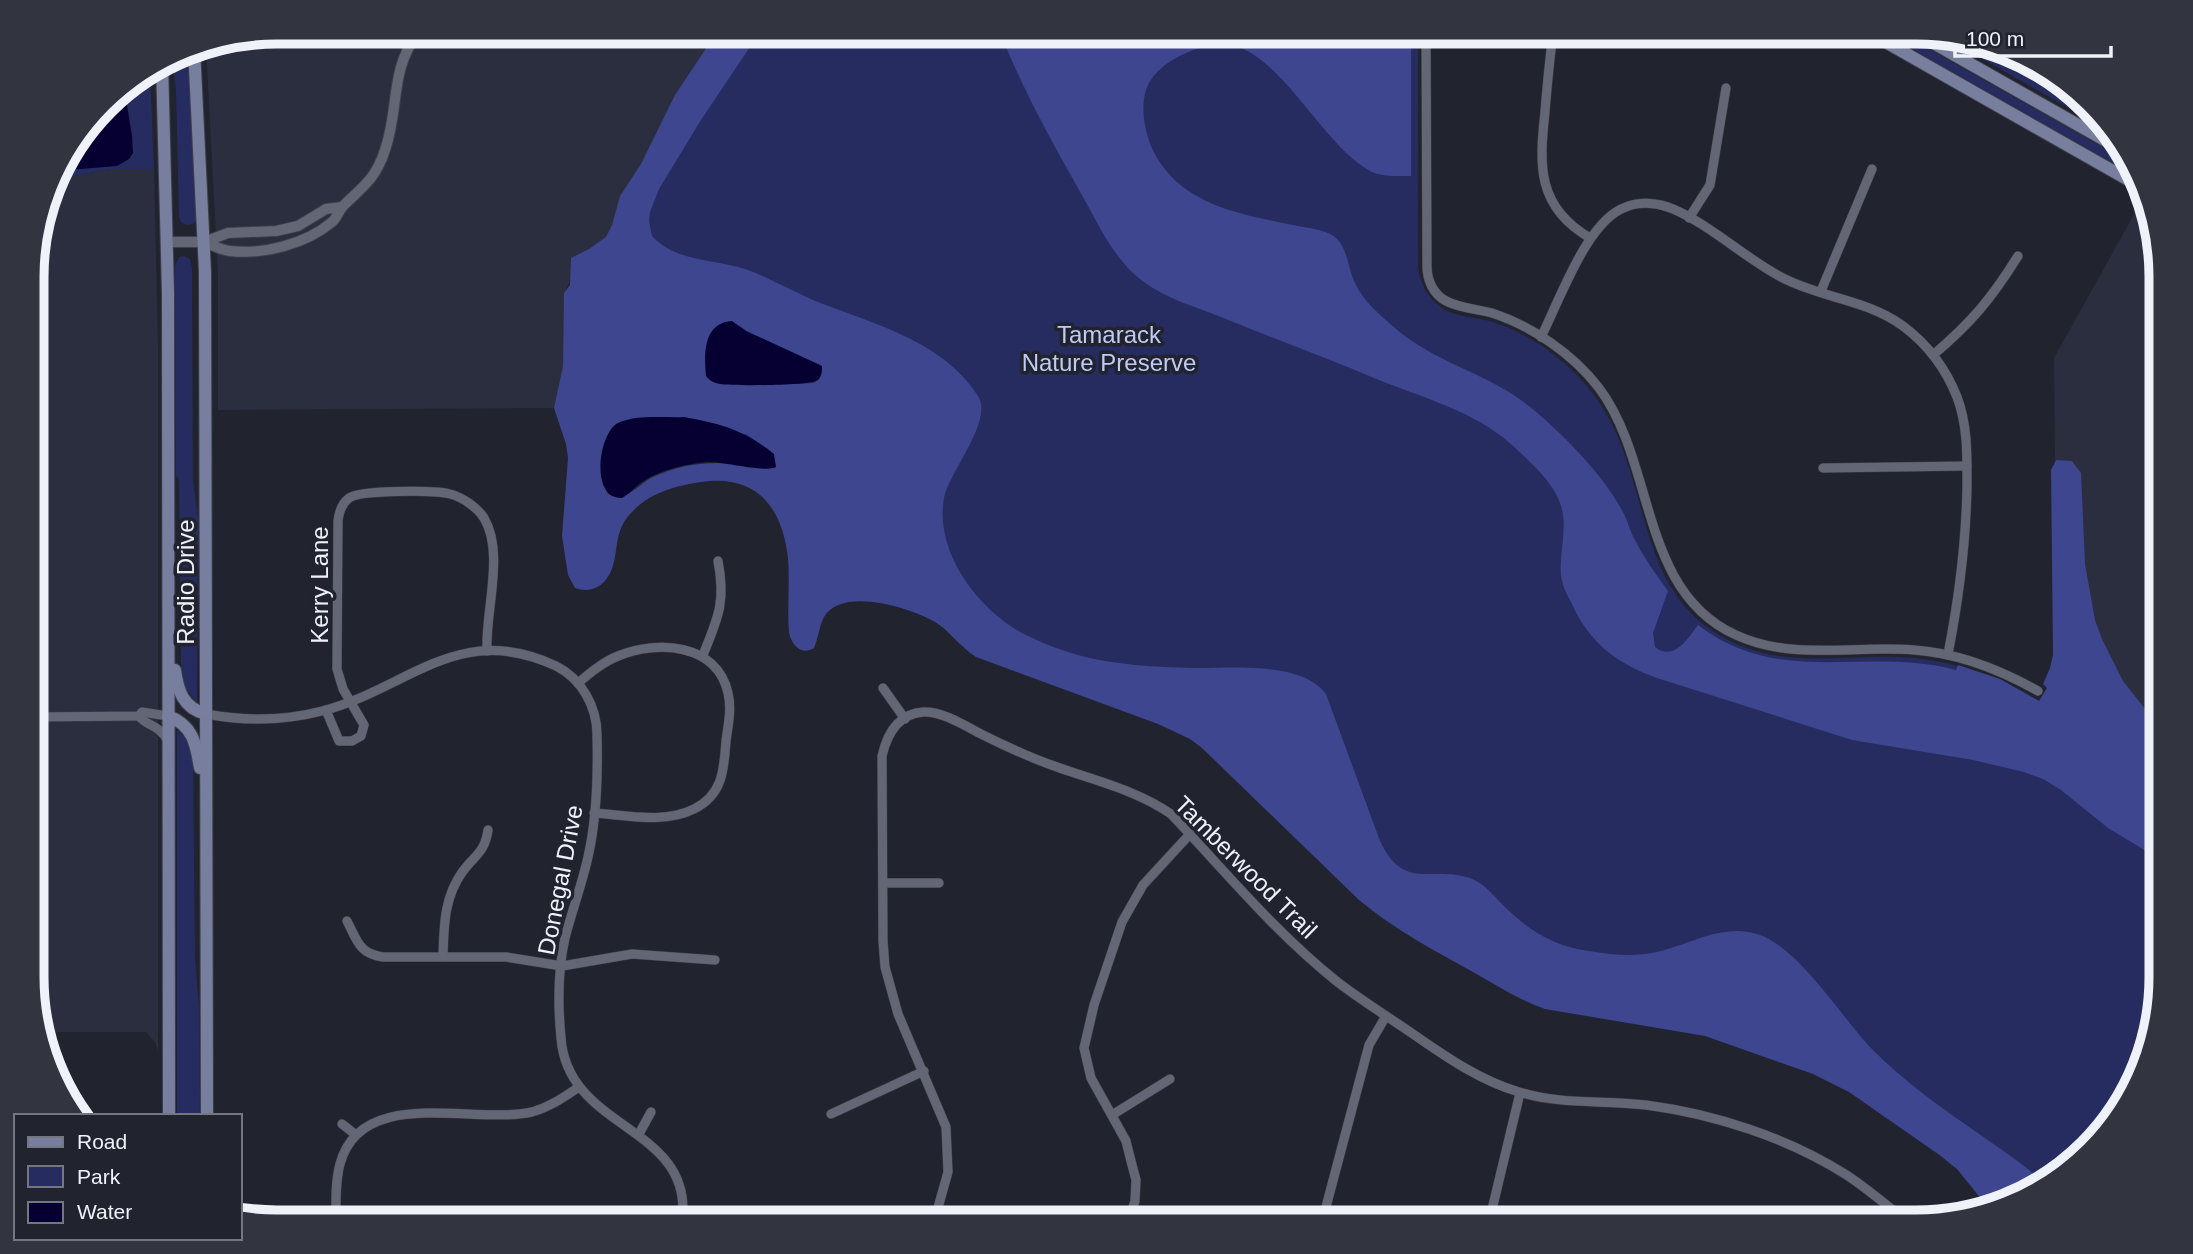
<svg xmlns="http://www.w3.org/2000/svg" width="2193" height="1254" font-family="Arial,sans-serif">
<rect width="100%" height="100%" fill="#21232f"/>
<!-- built -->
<g fill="#2a2e3f">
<path d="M277,32h445l-101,232 -50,15 -6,13v116l-347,2v-136l-12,-228z"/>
<path d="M110,169h44l4,175v707l-3,-9 -9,-10h-103l-9,-23v-764l19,-65z"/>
<path d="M2141,202l20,59v488l-104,-76 -3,-315z"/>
</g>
<!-- green -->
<g fill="#262c5f">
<path d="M722,32h696v236c3,17 10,30 24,40 13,9 35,9 51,14 40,13 76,40 101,73 62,82 34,201 143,249 51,23 108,11 162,13 51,2 98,18 140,44l18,-28 104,76v244l-32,106 -90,90 -86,-32 -106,-74 -152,-55 -153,-22 -353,-278 -213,-76 -204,-167 -207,-193 5,-7 1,-21 50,-1z"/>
<path d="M1882,32h17l196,111 32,18 4,12z"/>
<path d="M1949,40l89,24 73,68z"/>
<path d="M188,49l8,171 -3,4 -6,1 -6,-3 -2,-5 -3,-126 -4,-34z"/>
<path d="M150,71l4,98h-44l-57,11 4,-12 58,-75z"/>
<path d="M184,256l6,3 2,9 1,212 5,38 -1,185 -12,-16 -4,-24 -2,-184 -3,-3 -1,-210 4,-9z"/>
<path d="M177,730l10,9 6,21 2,198 4,48 1,110h-23z"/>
</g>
<!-- forest -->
<g fill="#3d468f" fill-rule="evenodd">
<path d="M717,32h43l-59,88 -42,69 -9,23 -1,9 3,15c24,26 62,23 93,33 23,8 45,21 68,31 57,23 130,40 165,96 16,24 -29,76 -34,102 -10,55 36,114 82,137 27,13 56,23 86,27 25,4 52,5 78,6 39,1 111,-8 136,26l54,147c24,51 51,24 90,37 14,5 23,17 33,27 25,25 50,41 86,46 22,4 46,6 68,1 34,-8 67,-30 103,-17 39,14 81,81 110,112 33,34 73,62 112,89 21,15 44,29 62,48l-5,5 -53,16 -29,-36 -19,-15 -89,-62 -36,-18 -108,-38 -160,-27c-26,-9 -49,-24 -72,-37 -40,-22 -79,-43 -114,-72l-157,-152 -12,-9 -32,-15 -182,-67c-16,-10 -26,-26 -41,-35 -24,-14 -93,-36 -111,-5 -5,10 -6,22 -10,31 -13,8 -22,-3 -25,-15 -2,-25 1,-50 -1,-75 -6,-52 -32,-84 -87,-76 -27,4 -52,11 -71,32 -20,21 -8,49 -26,68 -8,8 -18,10 -29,6l-7,-13 -6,-39 6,-78 -2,-14 -12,-36 9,-42 1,-73 6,-8 1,-27 18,-9 17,-12 6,-12 8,-29 21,-32 34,-69zM738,324l8,7 76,35 -3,13 -5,4 -21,1zM611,430l135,4 28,20 -9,15c-37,-9 -75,-9 -110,7 -17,7 -28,28 -47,18 -11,-23 -6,-41 3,-64z"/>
<path d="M1000,32h411v144c-13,0 -27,1 -39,-4 -51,-25 -97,-133 -154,-128 -25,3 -63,19 -72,46 -7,23 1,55 15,74 30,43 84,51 132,61 13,3 32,4 42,12 13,11 13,32 20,46 8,18 25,32 40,45 40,35 93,45 134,78 33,27 76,70 95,108 4,8 6,17 11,26 9,18 21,34 33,51l-15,42 2,14c19,15 33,-9 43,-22 82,63 167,21 258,45l2,-5 42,14 39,22 8,-13 -4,-4 7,-16 3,-13 -2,-185 5,-10 16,1 9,12 4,91 10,56 7,19 21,42 38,48v131l-53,-32 -47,-38 -18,-11 -19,-7 -51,-12 -121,-20 -195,-62c-39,-14 -68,-35 -85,-74 -5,-9 -10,-19 -11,-29 -2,-24 7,-46 0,-69 -6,-23 -32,-45 -49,-61 -37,-34 -92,-48 -138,-67 -50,-21 -102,-40 -153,-61 -25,-10 -54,-18 -77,-35 -31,-22 -47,-61 -66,-94 -29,-51 -57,-102 -78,-156z"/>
</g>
<!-- water -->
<g fill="#060032">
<path d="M124,87l8,49 1,17 -4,6 -12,7 -61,5 59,-78z"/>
<path d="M732,321l14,10 76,35c0,5 0,10 -4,14 -7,6 -87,6 -98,4 -6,-1 -10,-3 -14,-8 -2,-22 -3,-53 26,-55z"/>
<path d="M684,417c38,7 60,13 90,37l2,13c-10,6 -53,-6 -70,-5 -21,2 -50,9 -67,22 -6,5 -10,10 -17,14 -33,1 -23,-66 -4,-75 19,-9 46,-5 66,-6z"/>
</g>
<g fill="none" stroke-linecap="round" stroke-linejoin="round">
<defs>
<g id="minor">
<path d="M1426,32l1,234c0,14 6,28 19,35 13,7 31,8 46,12 40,13 81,41 107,75 57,76 40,203 137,247 56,26 118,10 178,15 44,3 85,19 124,41"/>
<path d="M1553,32c-3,26 -6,53 -8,80 -6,54 -8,95 45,126"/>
<path d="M1689,218l21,-33 16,-97"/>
<path d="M1821,291l51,-122"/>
<path d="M1541,337c19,-37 46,-117 85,-130 15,-6 33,-4 47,2 36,15 72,49 108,68 39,21 85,22 122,49 24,18 43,43 54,71 11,29 10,59 10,89 -1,58 -8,112 -19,168"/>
<path d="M1933,355c38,-32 59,-57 85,-99"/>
<path d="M1823,468l144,-2"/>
<path d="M703,655c15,-37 23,-53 15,-94"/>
<path d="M578,683c12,-10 25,-21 40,-27 39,-16 99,-13 110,37 4,16 0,32 -2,48 -2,28 -3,54 -32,68 -30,15 -68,6 -100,4"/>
<path d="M883,688l22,31"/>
<path d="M326,710l13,31h13l9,-5 3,-11 -21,-36 -6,-20 1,-148c1,-9 3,-17 11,-23 11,-8 85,-8 101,-4 12,3 27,13 34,24 21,35 1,93 3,133"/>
<path d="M206,714c38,7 78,7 116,-3 86,-22 136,-91 234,-45 26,13 41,41 41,69 1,39 0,83 -9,122 -6,27 -16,54 -23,81 -7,31 -7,69 -4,100 7,94 134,87 121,184"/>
<path d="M139,716c6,10 19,7 29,25"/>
<path d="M34,717l105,-1 3,-4 26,4"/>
<path d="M883,883h56"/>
<path d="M347,921c10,19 12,33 36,36h123l56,9 70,-12 83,6"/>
<path d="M443,956c1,-31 1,-59 20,-85 12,-16 22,-19 25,-41"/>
<path d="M831,1114l93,-43"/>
<path d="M1112,1115l58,-36"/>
<path d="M342,1124l14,11"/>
<path d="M639,1134l12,-22"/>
<path d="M336,1222c0,-19 -1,-40 4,-58 21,-79 134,-39 192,-52 18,-5 32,-15 47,-25"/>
<path d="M934,1222l14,-50 -2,-45 -48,-113 -13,-47 -2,-26 -1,-185c5,-22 16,-42 41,-44 20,-1 42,14 60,23 24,12 48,23 74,32 39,14 79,23 114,47 53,56 103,117 164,166 24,19 52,36 78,54 33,23 68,47 106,58 42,13 85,8 127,13 68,9 140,32 199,69 22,14 42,32 63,48"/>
<path d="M1128,1222l7,-21 1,-21 -5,-19 -5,-20 -35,-63 -7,-30 10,-43 28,-83 21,-37 47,-51"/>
<path d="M1322,1222l47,-177 17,-29"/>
<path d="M1489,1222l31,-129"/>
</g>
<g id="tertiary">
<path d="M168,242h36l24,-9 48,-2 22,-5 28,-17 16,-2"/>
<path d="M204,242c8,3 17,8 26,9 33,4 76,-7 102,-29 5,-4 7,-12 12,-17 20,-19 32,-27 41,-55 15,-44 4,-77 33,-118"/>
</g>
<g id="secondary">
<path d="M1868,32l266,151"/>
<path d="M1914,32l210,119"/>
<path d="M194,48l11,224 2,844"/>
<path d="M162,63l6,230 1,823"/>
<path d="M175,670c3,21 8,38 31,44"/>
<path d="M168,716c25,9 28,28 32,52"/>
</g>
</defs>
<!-- minor casing -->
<use href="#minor" stroke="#3d3f49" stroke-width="10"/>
<!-- tertiary casing -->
<use href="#tertiary" stroke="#3d3f49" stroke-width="12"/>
<!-- secondary casing -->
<use href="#secondary" stroke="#3d3f49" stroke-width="14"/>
<!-- minor -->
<use href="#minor" stroke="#636675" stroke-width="9"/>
<!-- tertiary -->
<use href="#tertiary" stroke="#636675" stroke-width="10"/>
<!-- secondary -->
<use href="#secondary" stroke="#787e9d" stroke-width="12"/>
</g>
<g text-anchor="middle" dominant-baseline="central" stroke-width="7" stroke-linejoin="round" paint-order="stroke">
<!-- park labels -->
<g font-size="24" fill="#c0caf4" stroke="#21232f">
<text x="1109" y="334">Tamarack<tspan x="1109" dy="28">Nature Preserve</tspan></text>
</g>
<!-- street labels -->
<g font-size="24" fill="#f0f2fa" stroke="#21232f">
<text transform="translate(185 582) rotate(-90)">Radio Drive</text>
<text transform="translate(319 585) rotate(-90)">Kerry Lane</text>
<text transform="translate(1246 867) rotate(45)">Tamberwood Trail</text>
<text transform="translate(560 880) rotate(-79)">Donegal Drive</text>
</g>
</g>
<!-- crop -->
<path d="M0 0H2193V1254H0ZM277 44H1916A233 233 0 0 1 2149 277V977A233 233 0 0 1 1916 1210H277A233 233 0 0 1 44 977V277A233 233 0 0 1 277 44Z" fill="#32343f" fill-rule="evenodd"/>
<path fill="none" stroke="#f0f2fa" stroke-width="9" d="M277 44H1916A233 233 0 0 1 2149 277V977A233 233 0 0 1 1916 1210H277A233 233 0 0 1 44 977V277A233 233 0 0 1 277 44Z"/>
<!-- legend -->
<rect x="14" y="1114" width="228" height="126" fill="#21232f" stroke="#747680" stroke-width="2"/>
<rect x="28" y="1137" width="35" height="10" fill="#787e9d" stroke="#747680" stroke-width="2"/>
<text x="77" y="1149" font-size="21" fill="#f0f2fa">Road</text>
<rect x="28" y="1166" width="35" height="21" fill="#262c5f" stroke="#747680" stroke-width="2"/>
<text x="77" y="1184" font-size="21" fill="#f0f2fa">Park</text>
<rect x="28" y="1202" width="35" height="21" fill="#060032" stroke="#747680" stroke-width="2"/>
<text x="77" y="1219" font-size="21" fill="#f0f2fa">Water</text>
<!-- scale -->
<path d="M1955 46v10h156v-10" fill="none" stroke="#f0f2fa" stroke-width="3.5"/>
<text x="1966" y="46" font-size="21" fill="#f0f2fa" stroke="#21232f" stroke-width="5" paint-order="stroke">100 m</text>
</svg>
